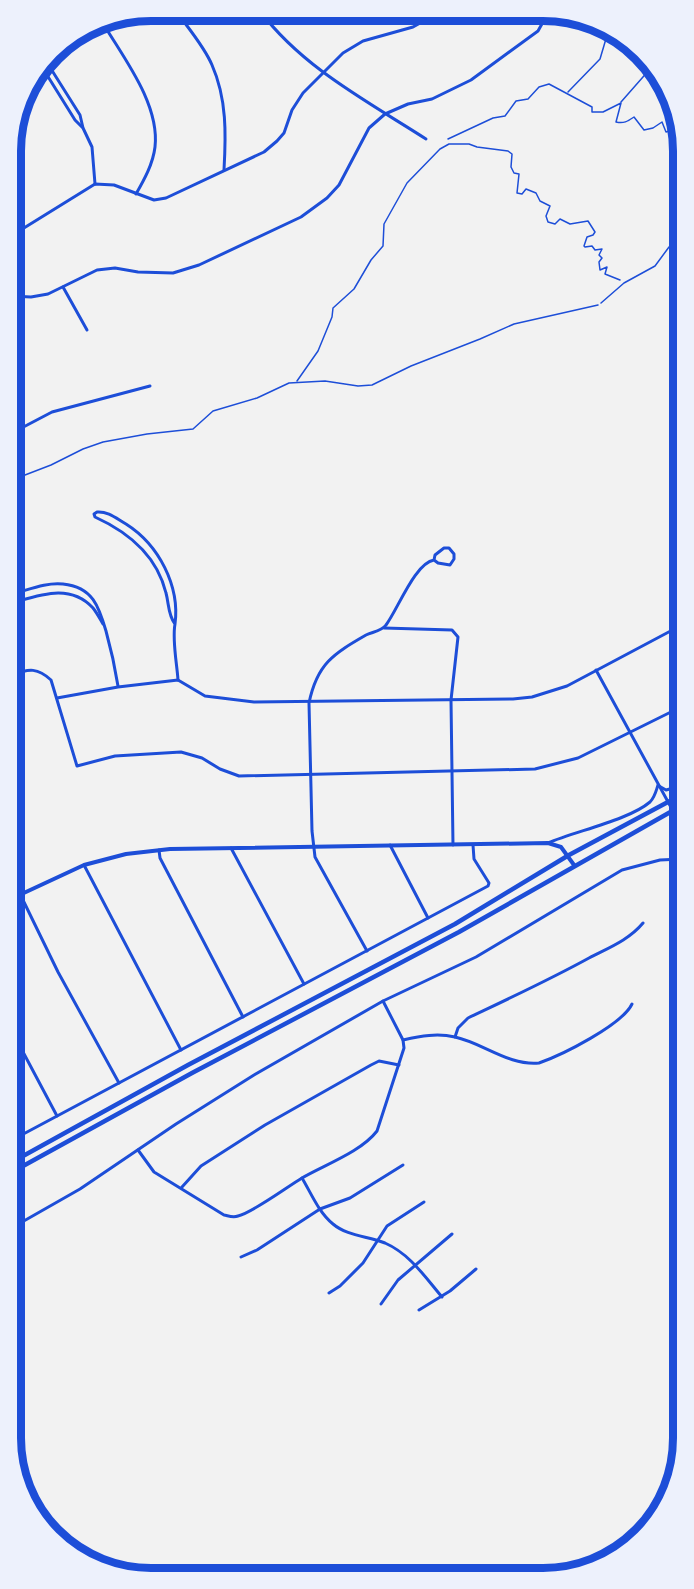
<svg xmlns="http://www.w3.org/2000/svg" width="694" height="1589" font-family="Signika,sans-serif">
<rect width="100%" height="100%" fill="#f2f2f2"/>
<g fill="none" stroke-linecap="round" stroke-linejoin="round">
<!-- path -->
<g stroke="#1d4ed8" stroke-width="1.5">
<path d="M568,92l32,-33 8,-27"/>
<path d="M621,102l29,-33"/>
<path d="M679,131l-4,12 4,-1"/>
<path d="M448,139l45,-21 12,-2 11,-15 12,-2 11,-12 10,-3 43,23v5h11l18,-9 -5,19c8,2 12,-1 18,-5l10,13 9,-2 9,-6 4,10 13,-4"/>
<path d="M679,156v3"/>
<path d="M297,381l21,-30 14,-34 1,-9 21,-19 17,-29 12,-14 1,-22 23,-41 33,-34 9,-5h20l8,3 31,4 4,3 -1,13 3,6 5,1 -2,19 5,1 4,-5 10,4 4,8 10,5 -4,10 2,6 7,2 5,-5 10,5 18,-3 7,11 -2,3 -6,2 -3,9 1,1 7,-1 3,4 7,-1 -3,6 3,3 -3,4 1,8 7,-3 -2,7 15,6"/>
<path d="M12,480l39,-15 32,-16 20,-7 44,-8 46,-5 20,-18 44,-13 32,-15 36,-2 33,5 14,-1 39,-19 69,-27 34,-15 84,-19"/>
</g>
<!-- service -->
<path stroke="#1d4ed8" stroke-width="1.5" d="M601,303l23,-20 31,-17 14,-19 10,-8"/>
<!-- minor -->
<g stroke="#1d4ed8" stroke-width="3">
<path d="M176,11c12,17 28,35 36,54 15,34 14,70 12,105"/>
<path d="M260,11c43,57 107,90 166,128"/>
<path d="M426,12l3,6"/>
<path d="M101,20c21,36 59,83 54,127 -2,17 -11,33 -19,47"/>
<path d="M46,61l34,54 3,13 9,19 3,37"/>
<path d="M42,67l33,53 7,7"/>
<path d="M11,236l84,-52 19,1 40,15 12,-2 98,-46 13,-11 7,-8 8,-23 11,-17 40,-40 20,-12 50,-14 27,-15"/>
<path d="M63,287l24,43"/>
<path d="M11,296l20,1 17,-3 49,-24 18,-2 23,4 35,1 26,-8 102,-48 26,-19 12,-13 30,-57 16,-14 23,-10 24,-5 39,-19 67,-49 10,-18"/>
<path d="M12,433l40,-21 98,-26"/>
<path d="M12,594c16,-4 34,-12 51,-10 30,3 36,23 43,47 5,18 9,36 12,55"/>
<path d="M12,603c28,-8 58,-20 81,5 4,5 7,11 10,16"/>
<path d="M175,624c-7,-9 -6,-20 -9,-31 -9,-37 -38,-61 -71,-76l-1,-3 3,-2c11,-1 20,7 29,12 33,21 54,62 49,100 -3,16 2,40 3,56"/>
<path d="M384,628l68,2 6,7 -7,63 2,145"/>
<path d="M596,670l77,141"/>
<path d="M13,675c16,-7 25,-7 38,5l26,86 38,-10 66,-4 21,6 18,11 19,7 296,-7 43,-11 103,-51"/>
<path d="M57,698l61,-11 60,-7 27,16 49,6 259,-3 19,-2 35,-11 113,-60"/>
<path d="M659,786l7,4 15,-4"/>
<path d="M548,843c28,-12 81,-23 102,-41 5,-5 6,-11 8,-17"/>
<path d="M390,845l38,73"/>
<path d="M231,848l73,136"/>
<path d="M159,850l1,8 83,159"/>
<path d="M84,865l97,185"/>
<path d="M21,896l37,76 61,111"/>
<path d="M367,951l-52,-94 -3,-26 -3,-128c8,-39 24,-49 57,-68 6,-3 16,-4 20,-10 12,-16 29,-62 48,-65l4,3 12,2 4,-6v-5l-5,-6h-5l-9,7 -1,5"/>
<path d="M14,1035l43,81"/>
<path d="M455,1037l3,-9 10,-10c40,-19 81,-38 121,-60 19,-10 40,-18 54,-35"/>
<path d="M403,1040c18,-4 34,-7 52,-3 28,6 54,29 84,26 23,-8 83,-38 93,-59"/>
<path d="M14,1139l474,-253 1,-3 -15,-24 -1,-14"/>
<path d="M138,1150l16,22 70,43c5,1 9,3 14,1 14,-3 49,-29 64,-38 22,-13 59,-26 75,-47l27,-83 -1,-8 -20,-39"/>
<path d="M302,1178c9,15 17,35 31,46 14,12 35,12 52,19 25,11 40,34 57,54"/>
<path d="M182,1187l19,-21 64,-41 106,-60 8,-4 20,4"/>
<path d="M15,1226l65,-37 96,-65 78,-49 129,-74 93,-44 146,-87 38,-10 21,-1"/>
<path d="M241,1257l16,-7 63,-41 30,-11 53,-33"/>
<path d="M329,1293l11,-7 23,-23 24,-37 37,-24"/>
<path d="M381,1304l17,-24 54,-46"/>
<path d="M419,1310l31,-19 26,-22"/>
</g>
<!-- tertiary -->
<path stroke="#1d4ed8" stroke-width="4" d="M13,898l71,-33 42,-11 44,-5 378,-6 13,4 13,18"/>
<!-- secondary -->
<g stroke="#1d4ed8" stroke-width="4.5">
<path d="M14,1161l174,-96 267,-141 114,-69 112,-60"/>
<path d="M14,1171l178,-98 267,-141 222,-126"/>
</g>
</g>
<!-- crop -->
<path d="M0 0H694V1589H0ZM151 21H543A130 130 0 0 1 673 151V1438A130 130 0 0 1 543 1568H151A130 130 0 0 1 21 1438V151A130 130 0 0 1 151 21Z" fill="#edf1fc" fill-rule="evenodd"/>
<path fill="none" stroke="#1d4ed8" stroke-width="8" d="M151 21H543A130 130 0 0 1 673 151V1438A130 130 0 0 1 543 1568H151A130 130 0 0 1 21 1438V151A130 130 0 0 1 151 21Z"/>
</svg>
